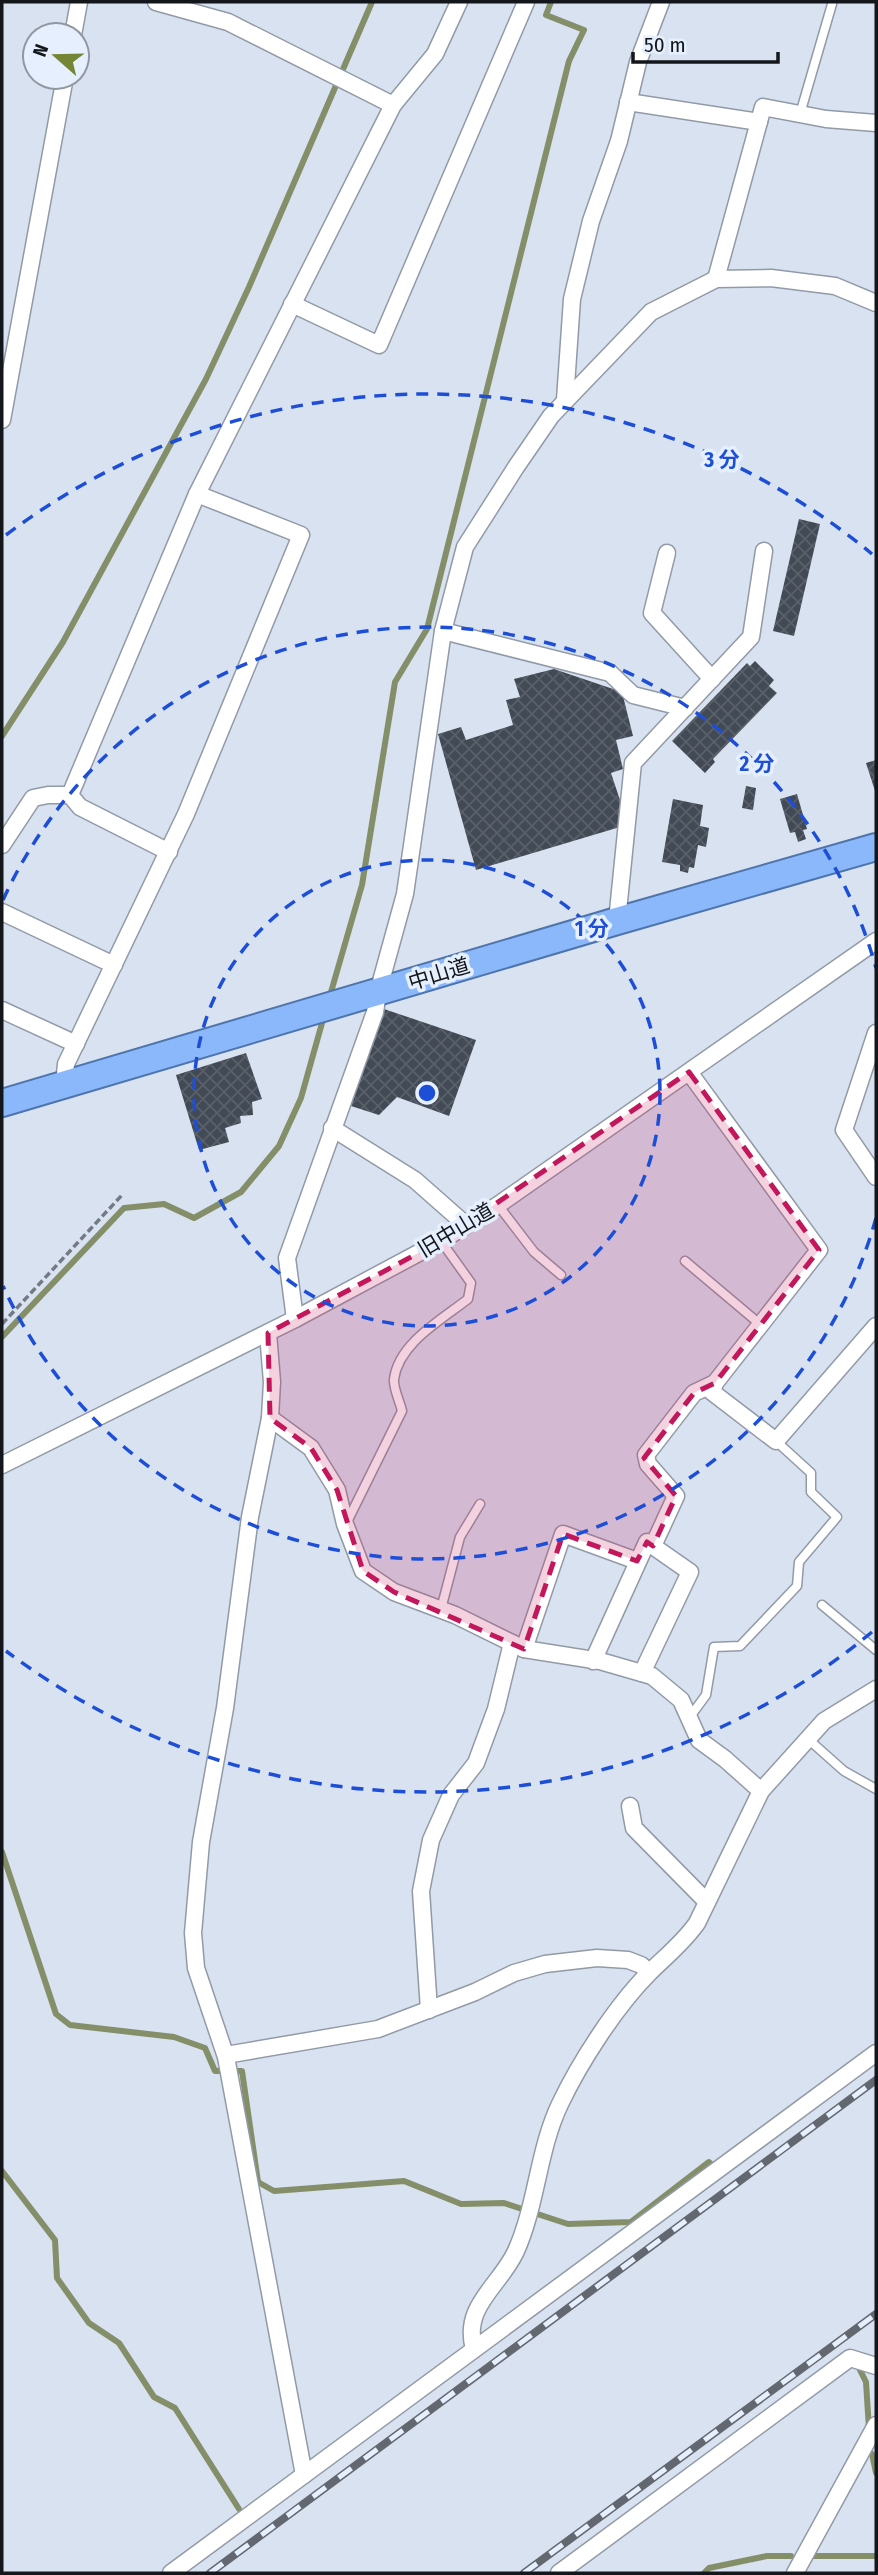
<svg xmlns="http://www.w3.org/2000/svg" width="878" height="2575" font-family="'Fira Sans Condensed','Noto Sans JP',sans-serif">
<defs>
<pattern id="building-cross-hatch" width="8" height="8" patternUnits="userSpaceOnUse" patternTransform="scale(1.75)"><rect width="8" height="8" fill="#424a55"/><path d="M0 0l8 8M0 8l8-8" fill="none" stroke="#5a6069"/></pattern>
</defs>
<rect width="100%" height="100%" fill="#d9e2f0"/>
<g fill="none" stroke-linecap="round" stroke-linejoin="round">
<!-- stream -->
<g stroke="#848f69" stroke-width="6">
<path d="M2,736l61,-94 143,-263 43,-92 123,-285"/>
<path d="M329,999l33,-114 33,-203 32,-53 142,-568 15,-31 -38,-15 5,-13"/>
<path d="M2,1337l122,-129 40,-4 30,14 47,-26 38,-46 22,-48 23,-82"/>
<path d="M2,1852l54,162 14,11 104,12 31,11 10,23h27l16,111 16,9 130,-10 57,23 43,-1 64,21 63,-2 78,-60 4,4"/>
<path d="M2,2171l53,69 2,38 32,45 30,20 35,54 21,11 64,101"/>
<path d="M860,2370l6,12 3,47"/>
<path d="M872,2454l4,19"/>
<path d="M814,2556h62"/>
<path d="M704,2573l5,-5 58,-12h24"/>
</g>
</g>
<!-- building -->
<g fill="url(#building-cross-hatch)">
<path d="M799,519l21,5 -26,112 -21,-5z"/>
<path d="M755,661l19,19 -5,6 8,7 -64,66 2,3 -10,11 -33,-32 75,-78 3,3z"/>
<path d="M554,669l68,23 11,44 -17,4 7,29 -12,4 12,36 -3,18 -144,43 -38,-136 23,-7 5,13 47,-15 -7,-25 14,-3 -6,-18z"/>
<path d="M876,760v34l-10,-31z"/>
<path d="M746,786l10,2 -3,22 -11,-2z"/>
<path d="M797,794l10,35 -4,1 3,9 -8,3 -3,-10 -5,1 -10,-34z"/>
<path d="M673,799l30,6 -3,21 9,2 -3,19 -8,-2 -4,23 -5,-1 -1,6 -8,-2v-6l-18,-3z"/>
<path d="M384,1009l92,31 -27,76 -52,-19 -18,18 -28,-9z"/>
<path d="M246,1053l16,46 -10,3 1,13 -13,1 1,7 -16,5 4,14 -30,8 -23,-75z"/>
</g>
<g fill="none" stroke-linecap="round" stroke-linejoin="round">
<defs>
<g id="service">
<path d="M800,114l32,-110"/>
<path d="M498,1205l36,47 27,23"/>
<path d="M685,1261l76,64"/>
<path d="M347,1522l55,-111c-2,-9 -9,-23 -8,-32 5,-36 47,-59 74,-80l3,-16 -30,-42"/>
<path d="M822,1605l54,45"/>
<path d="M441,1609l19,-72 20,-33"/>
<path d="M689,1718l17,-23 8,-48 26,-1 57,-60 2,-24 38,-45 -26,-25v-19l-35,-32"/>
<path d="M808,1739l36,32 32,18"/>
</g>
<g id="minor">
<path d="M156,2l72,20 165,83"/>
<path d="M73,35l6,-33"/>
<path d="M628,102l131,20"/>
<path d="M716,279l47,-172 63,12 50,4"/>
<path d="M292,304l87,41 147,-343"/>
<path d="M565,400l7,-101 19,-78 28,-80 19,-79 23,-60"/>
<path d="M2,420l63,-343"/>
<path d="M667,553l-15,60 60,66"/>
<path d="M443,631l167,42 23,22 52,13"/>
<path d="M70,795l127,-301 196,-389 42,-51 24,-52"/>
<path d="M2,845l31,-47 15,-3h22l10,12 89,45"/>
<path d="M2,912l112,53"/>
<path d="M617,921l16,-158 118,-126 13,-86"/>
<path d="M2,1010l74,34"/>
<path d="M876,1033l-32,97 32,47"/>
<path d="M689,1072l130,178 -104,133 -3,9 64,49 100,-115"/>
<path d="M64,1084l2,-20 120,-250 115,-279 -104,-41"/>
<path d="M332,1128l83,52 51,45"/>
<path d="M295,1319l-8,-61 88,-246 3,-20 27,-98 38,-263 22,-84 51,-80 35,-51 100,-104 65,-33 55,-1 64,8 41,17"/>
<path d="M268,1333l4,49 -2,36 -20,99 -25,191 -24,134 -8,91 3,35 30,89 78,418"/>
<path d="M270,1418l41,30 26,42 8,34 18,47 31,21 61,23 69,34 76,12 52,15 29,24 18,40 26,19 36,32"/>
<path d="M2,1465l293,-146 146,-78 57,-36 378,-264"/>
<path d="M653,1546l23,-50 -28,-32 -2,-9 48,-62 21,-10"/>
<path d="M524,1649l39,-115 74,27"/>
<path d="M593,1661l54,-119 43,30 -48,101"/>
<path d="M630,1806l4,22 73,74"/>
<path d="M429,2010l-8,-119 10,-51 20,-45 25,-32 20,-54 16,-66"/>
<path d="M226,2055l152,-26 97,-37 39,-19 31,-9 52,-6 31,2 13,5 8,7"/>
<path d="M474,2349c-12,-43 26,-63 42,-98 21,-47 22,-101 44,-147 20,-42 56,-98 89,-131 17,-17 34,-30 48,-50l64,-132 63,-70 52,-32"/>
<path d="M171,2573l705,-520"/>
<path d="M559,2573l291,-215 26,8"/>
<path d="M795,2573l81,-148"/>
</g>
<path id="trunk" d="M2,1103l615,-182 259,-74"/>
</defs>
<!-- service casing -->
<use href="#service" stroke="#929aa7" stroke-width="11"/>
<!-- minor casing -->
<use href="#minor" stroke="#929aa7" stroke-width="19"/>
<!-- trunk casing -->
<use href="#trunk" stroke="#4e74ac" stroke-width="30"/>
<!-- path -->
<path stroke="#747a83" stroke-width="3.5" stroke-dasharray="7 3.5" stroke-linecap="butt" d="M2,1324l121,-130"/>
<!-- service -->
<use href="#service" stroke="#fff" stroke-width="8"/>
<!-- minor -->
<use href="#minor" stroke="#fff" stroke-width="16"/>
<!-- trunk -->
<use href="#trunk" stroke="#8bb8fb" stroke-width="26"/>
<defs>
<g id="rail">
<path d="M210,2573l666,-493"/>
<path d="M524,2573l352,-259"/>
</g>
</defs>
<!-- rail casing -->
<use href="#rail" stroke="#636870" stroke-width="8"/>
<!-- rail -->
<use href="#rail" stroke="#e6effd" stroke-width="5" stroke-dasharray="16" stroke-linecap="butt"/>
</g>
<!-- marked area -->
<path fill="#c2185b" fill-opacity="0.2" stroke="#c2185b" stroke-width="5" stroke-dasharray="14 9" stroke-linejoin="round" d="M689,1072l130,178 -104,133 -21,10 -50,65 32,38 -23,50 -6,-4 -10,19 -74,-27 -39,115 -130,-57 -31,-21 -26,-81 -26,-42 -41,-30 -2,-85 173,-92z"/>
<!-- distance rings -->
<g fill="none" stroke="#1d4ed8" stroke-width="3.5" stroke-dasharray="12 9">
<circle cx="427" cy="1093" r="233"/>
<path d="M876 1218A466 466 0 0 1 3 1286M3 900A466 466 0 0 1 876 968"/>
<path d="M872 1632A699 699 0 0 1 6 1651M6 535A699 699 0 0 1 872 554"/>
</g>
<g text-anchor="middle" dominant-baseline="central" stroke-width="7" stroke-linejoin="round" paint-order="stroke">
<!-- street labels -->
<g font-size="21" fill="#13161a" stroke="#e6effd">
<text transform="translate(439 974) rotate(-17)">中山道</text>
<text transform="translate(456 1230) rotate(-31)">旧中山道</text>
</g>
</g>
<circle cx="427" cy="1093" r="10" fill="#1d4ed8" stroke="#e6effd" stroke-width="3.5"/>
<g font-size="21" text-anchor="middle" font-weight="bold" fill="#1d4ed8" stroke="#e6effd" stroke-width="7" stroke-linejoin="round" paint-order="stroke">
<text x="722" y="467">3 分</text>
<text x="757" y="771">2 分</text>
<text x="592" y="936">1 分</text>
</g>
<!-- border -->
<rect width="878" height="2575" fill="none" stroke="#13161a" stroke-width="7"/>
<!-- north arrow -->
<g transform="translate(56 56) rotate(290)"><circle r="33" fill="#e6effd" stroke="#9298a2" stroke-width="2"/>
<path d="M0-5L12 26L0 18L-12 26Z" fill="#748635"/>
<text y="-10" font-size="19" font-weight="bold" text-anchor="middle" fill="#13161a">N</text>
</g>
<!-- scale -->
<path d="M633 52v10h145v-10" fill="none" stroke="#13161a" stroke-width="3.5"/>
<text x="644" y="52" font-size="21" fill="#13161a" stroke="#e6effd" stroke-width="5" paint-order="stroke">50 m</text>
</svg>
